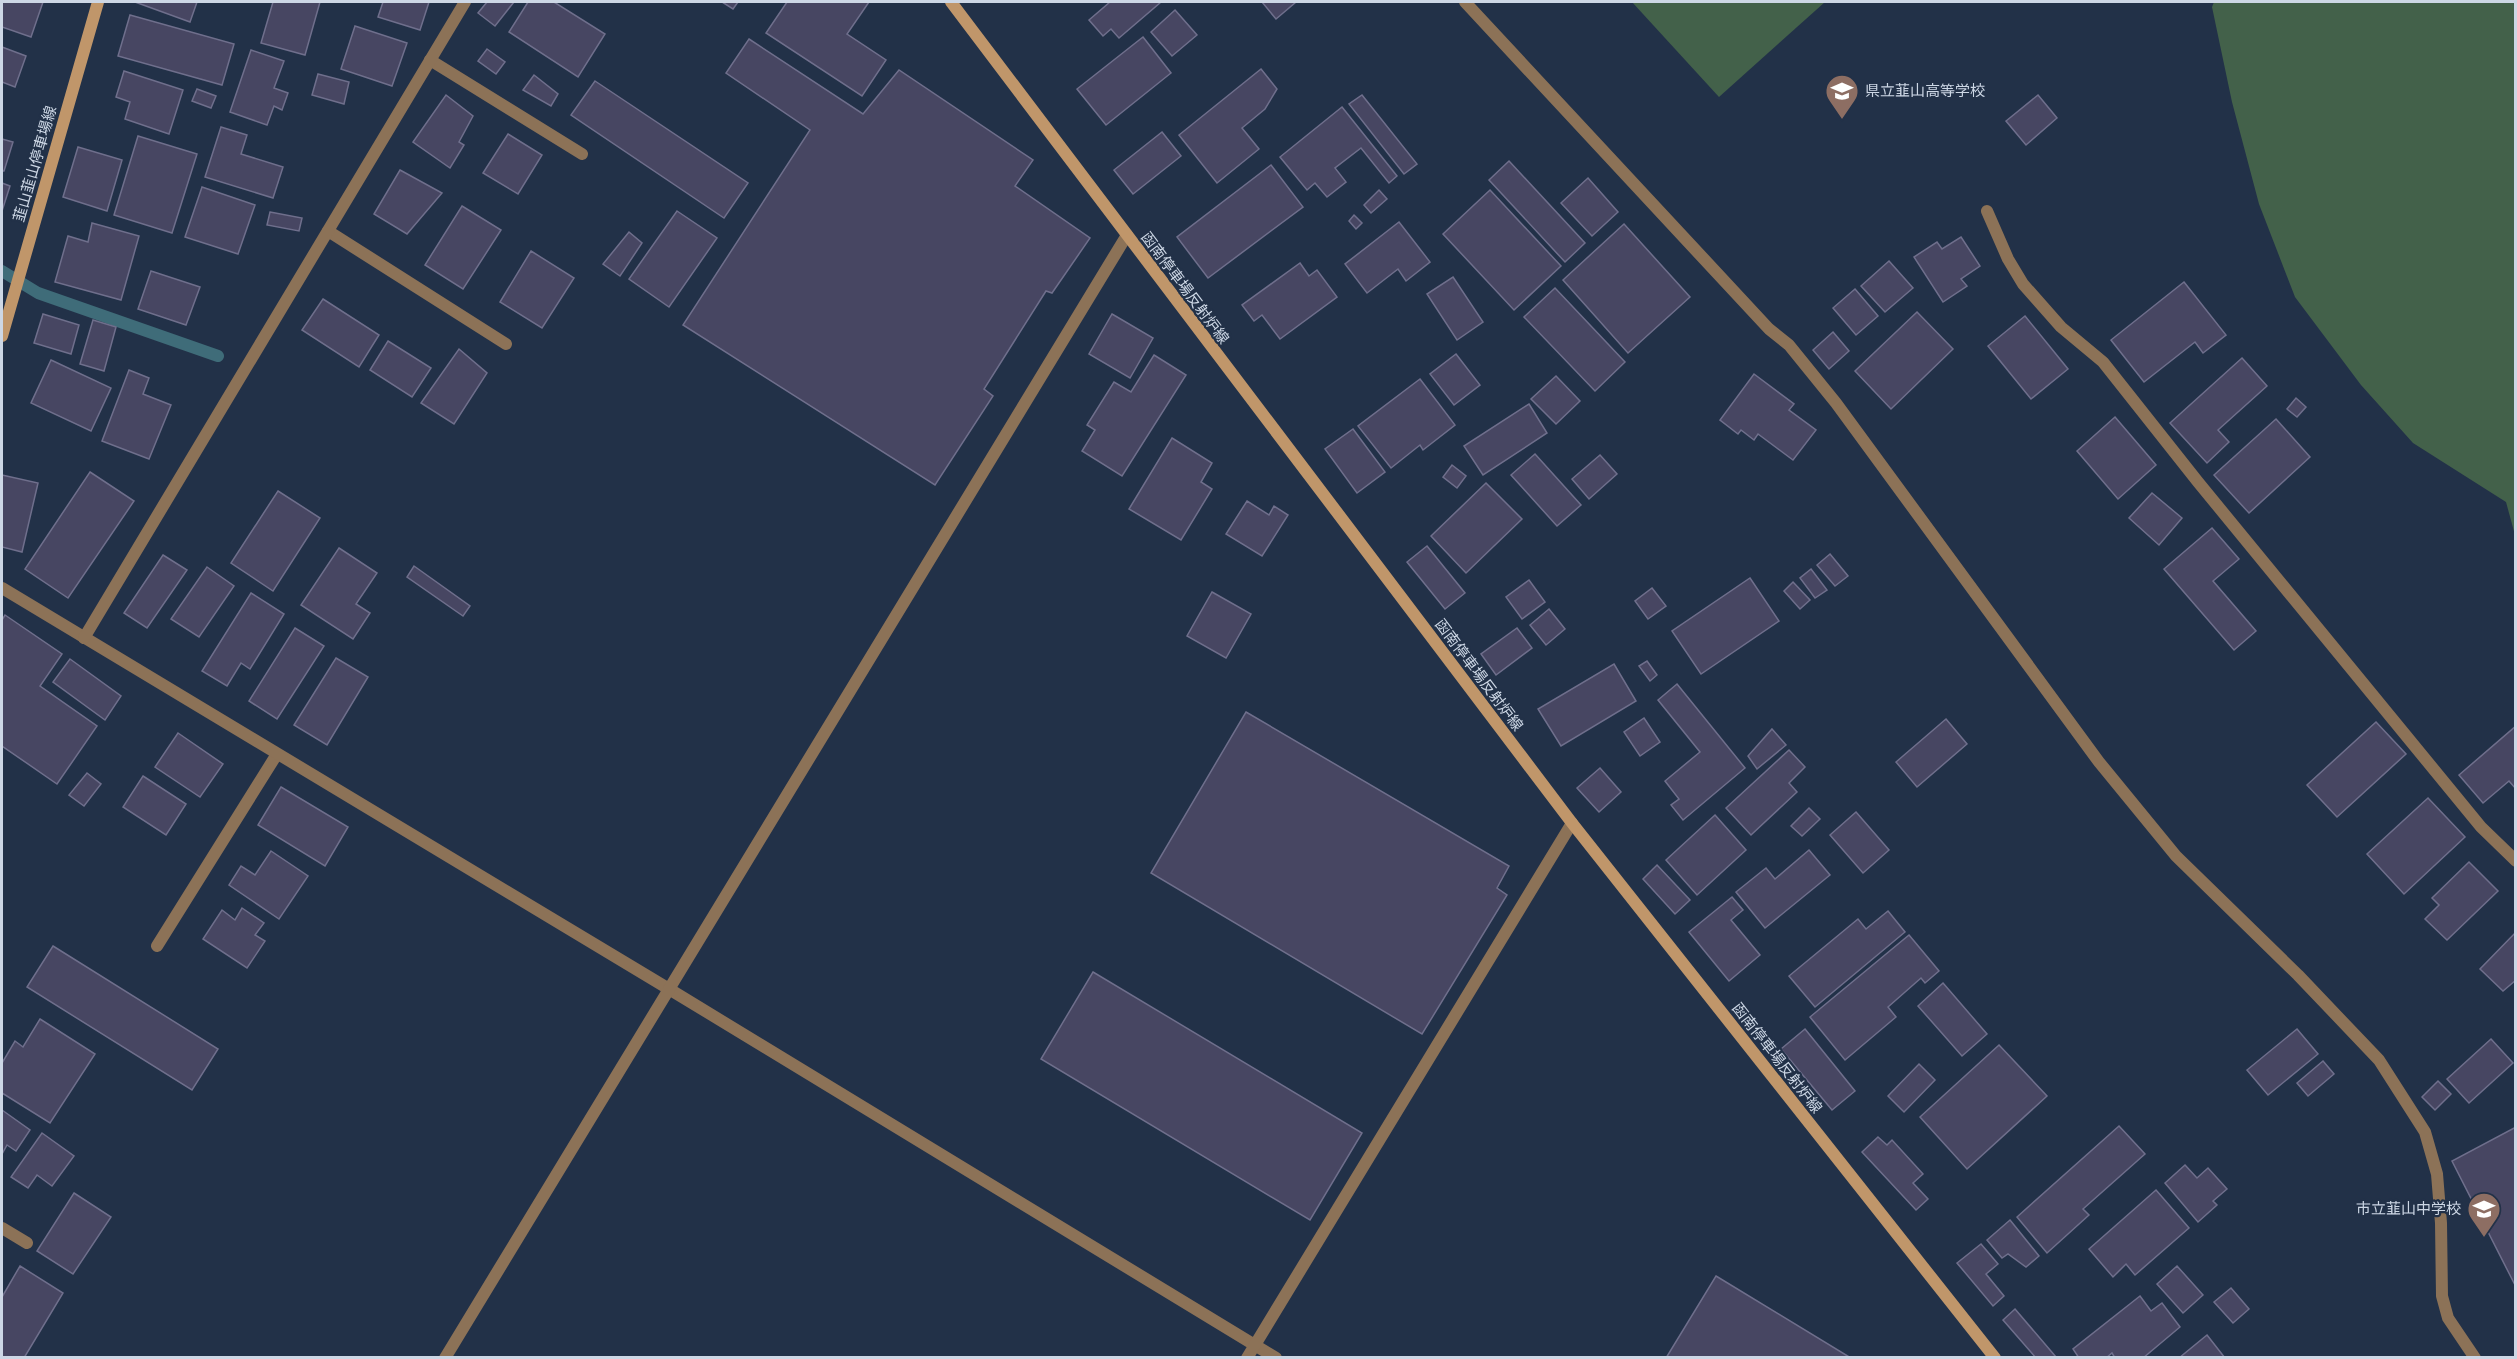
<svg xmlns="http://www.w3.org/2000/svg" width="2517" height="1359" font-family="Figtree,'Noto Sans JP',sans-serif">
<rect width="100%" height="100%" fill="#223148"/>
<!-- green -->
<g fill="#43614a">
<path d="M1632,2h193l-106,95z"/>
<path d="M2214,2h301v533l-9,-33 -93,-59 -52,-58 -66,-88 -36,-93 -27,-102 -20,-95z"/>
</g>
<g fill="none" stroke-linecap="round" stroke-linejoin="round">
<!-- stream -->
<path stroke="#3f6c79" stroke-width="12" d="M2,271l36,22 180,63"/>
</g>
<!-- building -->
<g fill="#474662" stroke="#6f6f8c" stroke-width="1.5">
<path d="M2,2h41l-12,35 -29,-10z"/>
<path d="M135,2h62l-7,20z"/>
<path d="M273,2h47l-15,53 -44,-12z"/>
<path d="M383,2h46l-9,28 -42,-13z"/>
<path d="M487,2h27l-19,24 -17,-13z"/>
<path d="M528,2h26l51,32 -27,43 -69,-45z"/>
<path d="M722,2h16l-5,7z"/>
<path d="M787,2h82l-22,32 39,26 -24,36 -96,-63z"/>
<path d="M1110,2h51l-42,36 -8,-9 -8,7 -14,-16z"/>
<path d="M1262,2h34l-20,17z"/>
<path d="M1175,10l22,25 -25,21 -21,-24z"/>
<path d="M130,15l104,29 -12,41 -104,-29z"/>
<path d="M355,26l52,17 -15,43 -51,-17z"/>
<path d="M1143,37l28,36 -65,52 -29,-36z"/>
<path d="M749,39l114,75 36,-44 134,90 -18,26 75,52 -38,55 -6,-2 -62,98 9,7 -58,89 -252,-160 127,-195 -84,-57z"/>
<path d="M2,47l24,9 -11,31 -13,-5z"/>
<path d="M487,49l18,13 -9,12 -18,-13z"/>
<path d="M251,50l33,11 -10,27 14,5 -6,17 -8,-4 -7,19 -37,-13z"/>
<path d="M1261,69l16,20 -12,20 -23,19 17,21 -42,34 -38,-48z"/>
<path d="M124,71l59,19 -14,44 -44,-15 5,-17 -14,-5z"/>
<path d="M318,74l31,8 -5,22 -32,-9z"/>
<path d="M534,75l24,19 -7,12 -28,-16z"/>
<path d="M595,81l153,102 -24,35 -153,-103z"/>
<path d="M197,89l19,7 -5,12 -19,-7z"/>
<path d="M446,95l27,21 -14,26 5,3 -14,23 -37,-26z"/>
<path d="M1362,95l55,69 -13,10 -55,-70z"/>
<path d="M2038,95l19,23 -31,27 -20,-24z"/>
<path d="M1342,107l55,69 -8,7 -28,-35 -26,20 11,14 -19,15 -12,-14 -8,7 -27,-33z"/>
<path d="M221,127l26,8 -6,19 42,13 -10,31 -68,-21z"/>
<path d="M1162,132l19,24 -48,38 -19,-24z"/>
<path d="M508,134l34,21 -24,39 -35,-21z"/>
<path d="M138,136l59,18 -25,79 -58,-18z"/>
<path d="M2,139l11,3 -9,29h-2z"/>
<path d="M78,147l44,13 -15,51 -44,-14z"/>
<path d="M1509,161l76,82 -20,19 -76,-82z"/>
<path d="M1271,165l32,42 -95,71 -31,-41z"/>
<path d="M400,170l42,23 -35,41 -33,-20z"/>
<path d="M1588,178l30,34 -26,24 -31,-33z"/>
<path d="M2,183l8,3 -8,25z"/>
<path d="M202,187l53,18 -17,49 -53,-17z"/>
<path d="M1379,190l8,9 -16,14 -7,-8z"/>
<path d="M1490,190l71,76 -47,44 -71,-76z"/>
<path d="M462,206l39,24 -38,59 -38,-24z"/>
<path d="M677,211l40,27 -48,69 -40,-28z"/>
<path d="M270,212l32,6 -3,13 -32,-6z"/>
<path d="M1354,215l8,8 -6,6 -7,-8z"/>
<path d="M1399,222l31,40 -24,19 -8,-12 -31,24 -22,-29z"/>
<path d="M92,223l47,13 -18,64 -66,-18 13,-46 20,6z"/>
<path d="M1624,224l66,73 -62,56 -65,-73z"/>
<path d="M629,232l13,11 -22,33 -17,-12z"/>
<path d="M1961,237l19,29 -19,13 6,7 -24,16 -29,-45 23,-15 5,7z"/>
<path d="M531,251l43,27 -32,50 -42,-26z"/>
<path d="M1889,261l24,27 -28,24 -24,-26z"/>
<path d="M1300,263l9,13 8,-6 20,27 -57,42 -18,-24 -8,6 -12,-16z"/>
<path d="M151,271l49,16 -14,38 -48,-16z"/>
<path d="M1453,277l30,45 -26,18 -30,-46z"/>
<path d="M2184,282l42,53 -23,18 -8,-11 -51,40 -33,-42z"/>
<path d="M1555,288l70,74 -30,29 -71,-74z"/>
<path d="M1855,289l23,27 -22,19 -23,-27z"/>
<path d="M323,299l56,36 -20,32 -57,-37z"/>
<path d="M1917,312l36,37 -62,60 -36,-38z"/>
<path d="M43,314l36,11 -8,29 -37,-11z"/>
<path d="M1112,314l41,24 -23,40 -41,-24z"/>
<path d="M2025,316l43,53 -37,30 -43,-53z"/>
<path d="M93,320l23,7 -12,44 -24,-7z"/>
<path d="M1833,332l16,19 -20,18 -16,-19z"/>
<path d="M388,341l43,27 -19,29 -42,-27z"/>
<path d="M459,349l28,24 -33,51 -33,-21z"/>
<path d="M1456,354l24,31 -26,20 -24,-31z"/>
<path d="M1154,355l32,20 -64,101 -40,-25 13,-21 -8,-5 27,-43 17,10z"/>
<path d="M2242,358l25,28 -49,44 11,12 -22,21 -37,-40z"/>
<path d="M51,360l60,28 -20,43 -60,-28z"/>
<path d="M129,370l20,8 -6,16 28,11 -22,54 -47,-18z"/>
<path d="M1754,374l40,30 -5,6 27,20 -23,30 -35,-26 -4,6 -13,-10 -3,4 -18,-14z"/>
<path d="M1556,376l24,25 -24,23 -25,-25z"/>
<path d="M1420,379l35,46 -32,25 -3,-5 -29,23 -33,-42z"/>
<path d="M2296,398l10,9 -9,10 -10,-8z"/>
<path d="M1529,404l18,29 -64,42 -19,-29z"/>
<path d="M2115,417l41,48 -38,34 -41,-48z"/>
<path d="M2276,419l34,38 -61,56 -35,-38z"/>
<path d="M1353,429l32,43 -28,21 -32,-44z"/>
<path d="M1172,438l40,25 -11,19 11,7 -31,51 -52,-31z"/>
<path d="M1535,454l46,51 -24,21 -46,-51z"/>
<path d="M1600,455l17,19 -28,25 -17,-20z"/>
<path d="M1452,465l14,11 -9,12 -14,-11z"/>
<path d="M90,472l44,29 -66,97 -43,-29z"/>
<path d="M2,475l36,8 -16,69 -20,-5z"/>
<path d="M1486,483l36,36 -56,54 -35,-37z"/>
<path d="M278,491l42,27 -47,73 -42,-28z"/>
<path d="M2152,493l30,25 -23,27 -30,-27z"/>
<path d="M1247,501l22,14 5,-9 14,9 -26,41 -36,-22z"/>
<path d="M2212,528l27,31 -26,22 43,50 -22,19 -70,-81z"/>
<path d="M1427,546l38,47 -20,16 -38,-47z"/>
<path d="M339,548l38,25 -21,31 14,9 -17,26 -52,-34z"/>
<path d="M1830,554l18,22 -13,10 -18,-21z"/>
<path d="M163,555l24,15 -40,58 -23,-15z"/>
<path d="M414,566l56,40 -7,10 -56,-39z"/>
<path d="M207,567l27,19 -35,51 -28,-18z"/>
<path d="M1811,569l16,21 -12,8 -15,-20z"/>
<path d="M1750,578l29,43 -78,53 -29,-43z"/>
<path d="M1529,580l16,22 -23,17 -16,-22z"/>
<path d="M1793,582l17,18 -10,9 -16,-18z"/>
<path d="M1652,588l14,18 -18,13 -13,-18z"/>
<path d="M1212,592l39,22 -25,44 -39,-22z"/>
<path d="M251,593l33,21 -34,55 -9,-6 -14,23 -25,-15z"/>
<path d="M1549,609l16,20 -19,16 -16,-20z"/>
<path d="M5,615l57,39 -22,32 57,40 -40,58 -55,-38v-126z"/>
<path d="M295,628l29,18 -47,73 -28,-18z"/>
<path d="M1517,628l15,20 -36,27 -15,-21z"/>
<path d="M336,658l32,19 -41,68 -33,-20z"/>
<path d="M70,659l51,37 -16,24 -52,-38z"/>
<path d="M1647,661l10,14 -7,6 -11,-15z"/>
<path d="M1614,664l22,37 -75,45 -23,-37z"/>
<path d="M1677,684l68,84 -62,52 -12,-15 8,-6 -14,-18 35,-29 -42,-52z"/>
<path d="M1246,712l263,154 -12,22 10,7 -85,139 -271,-161z"/>
<path d="M1644,718l16,24 -20,14 -16,-24z"/>
<path d="M1946,719l21,25 -50,43 -21,-25z"/>
<path d="M2376,722l30,32 -69,63 -30,-32z"/>
<path d="M2516,726v63l-7,-8 -26,22 -24,-28z"/>
<path d="M1772,729l14,16 -29,24 -9,-13z"/>
<path d="M178,733l45,31 -23,33 -45,-30z"/>
<path d="M1789,750l16,17 -16,16 8,9 -46,43 -25,-27z"/>
<path d="M1600,768l21,24 -22,20 -22,-24z"/>
<path d="M87,773l14,11 -17,22 -15,-11z"/>
<path d="M143,776l43,28 -20,31 -43,-28z"/>
<path d="M281,787l67,40 -23,39 -67,-41z"/>
<path d="M2428,798l37,39 -61,57 -37,-40z"/>
<path d="M1809,808l11,11 -18,17 -11,-10z"/>
<path d="M1856,812l33,38 -26,23 -33,-38z"/>
<path d="M1715,815l31,35 -49,45 -31,-35z"/>
<path d="M1809,850l21,25 -65,53 -29,-36 30,-24 9,11z"/>
<path d="M271,851l37,25 -29,43 -50,-34 12,-19 14,9z"/>
<path d="M2469,862l29,29 -51,49 -22,-21 14,-14 -7,-7z"/>
<path d="M1657,865l33,35 -15,14 -32,-35z"/>
<path d="M1732,897l11,13 -12,10 29,35 -31,26 -40,-49z"/>
<path d="M242,908l22,15 -9,12 10,6 -18,27 -44,-29 19,-29 13,10z"/>
<path d="M1888,911l17,21 -90,75 -26,-31 69,-57 8,10z"/>
<path d="M2516,932v48l-13,11 -23,-22z"/>
<path d="M1909,935l30,36 -14,12 -4,-5 -33,29 8,10 -51,43 -35,-43z"/>
<path d="M53,946l165,103 -26,41 -165,-103z"/>
<path d="M1093,972l269,161 -52,87 -269,-161z"/>
<path d="M1943,983l44,51 -25,22 -44,-50z"/>
<path d="M40,1019l55,35 -45,69 -48,-30v-30l13,-22 8,6z"/>
<path d="M1805,1029l50,62 -23,19 -51,-61z"/>
<path d="M2297,1029l21,25 -50,41 -21,-25z"/>
<path d="M2491,1039l22,24 -44,40 -22,-24z"/>
<path d="M1999,1045l48,51 -80,73 -47,-52z"/>
<path d="M2323,1061l11,13 -26,22 -11,-13z"/>
<path d="M1919,1064l16,16 -31,32 -16,-16z"/>
<path d="M2438,1081l13,13 -16,16 -13,-13z"/>
<path d="M2,1110l28,20 -14,21 -9,-6 -5,9z"/>
<path d="M2119,1126l26,28 -62,55 6,6 -42,38 -30,-36z"/>
<path d="M2516,1127v160l-64,-126z"/>
<path d="M42,1133l32,23 -22,30 -15,-11 -9,13 -17,-11z"/>
<path d="M1878,1137l9,8 5,-5 31,34 -10,9 15,16 -12,11 -54,-58z"/>
<path d="M2185,1165l12,13 11,-10 19,21 -14,12 4,4 -19,17 -33,-39z"/>
<path d="M2156,1190l33,38 -54,47 -9,-11 -13,13 -24,-28z"/>
<path d="M74,1193l37,24 -38,57 -36,-23z"/>
<path d="M2010,1220l29,36 -13,11 -18,-13 -6,4 -15,-18z"/>
<path d="M1981,1244l17,20 -12,10 18,22 -11,10 -36,-43z"/>
<path d="M20,1266l43,27 -39,65h-22v-61z"/>
<path d="M2177,1266l26,29 -20,18 -26,-29z"/>
<path d="M1716,1276l135,82h-185z"/>
<path d="M2231,1288l18,21 -16,14 -19,-21z"/>
<path d="M2140,1296l11,15 11,-8 18,24 -37,31h-28l-3,-5 -6,5h-27l-6,-9z"/>
<path d="M2015,1309l41,48 -1,1h-19l-33,-38z"/>
<path d="M2207,1335l18,23h-46z"/>
</g>
<g fill="none" stroke-linecap="round" stroke-linejoin="round">
<!-- service -->
<g stroke="#8c7257" stroke-width="12">
<path d="M430,60l152,94"/>
<path d="M328,231l178,113"/>
<path d="M157,946l120,-192"/>
</g>
<!-- minor -->
<g stroke="#8c7257" stroke-width="12">
<path d="M1465,2l304,327 20,16 47,58 263,359 77,94 122,119 81,85 46,72 12,42 4,49 1,73 6,22 27,40"/>
<path d="M1987,211l21,48 15,25 38,43 42,35 95,120 283,345 35,34"/>
<path d="M2,588l667,401 607,369"/>
<path d="M84,638l381,-636"/>
<path d="M2,1228l25,15"/>
<path d="M445,1358l682,-1123"/>
<path d="M1247,1358l325,-535"/>
</g>
<!-- secondary -->
<g stroke="#c0966a" stroke-width="12">
<path d="M951,2l621,821 423,535"/>
<path d="M2,336l96,-334"/>
</g>
</g>
<!-- icons -->
<defs>
<symbol id="school-pin" viewBox="-11 -11 22 30"><path d="M0 17L-7.5 6A9.5 9.5 0 1 1 7.5 6Z" fill="#8d6e63" stroke="#223148"/><path d="M0-5L7-2L0 1L-7-2ZM-4 1L0 2.5L4 1V4Q0 6-4 4Z" fill="#fff"/></symbol>
</defs>
<g fill-rule="evenodd">
<use href="#school-pin" x="1823" y="72" width="38" height="52"/>
<use href="#school-pin" x="2465" y="1190" width="38" height="52"/>
</g>
<g text-anchor="middle" dominant-baseline="central" stroke-width="4.5" stroke-linejoin="round" paint-order="stroke">
<!-- poi labels -->
<g font-size="15" fill="#cdd7e5" stroke="#223148" text-anchor="start">
<text x="1865" y="91">県立韮山高等学校</text>
<text x="2461" y="1209" text-anchor="end">市立韮山中学校</text>
</g>
<!-- street labels -->
<g font-size="15" fill="#cdd7e5" stroke="#223148">
<text transform="translate(35 164) rotate(-74)">韮山韮山停車場線</text>
<text transform="translate(1185 288) rotate(53)">函南停車場反射炉線</text>
<text transform="translate(1479 675) rotate(53)">函南停車場反射炉線</text>
<text transform="translate(1777 1058) rotate(52)">函南停車場反射炉線</text>
</g>
</g>
<!-- border -->
<rect width="2517" height="1359" fill="none" stroke="#cdd7e5" stroke-width="6"/>
</svg>
